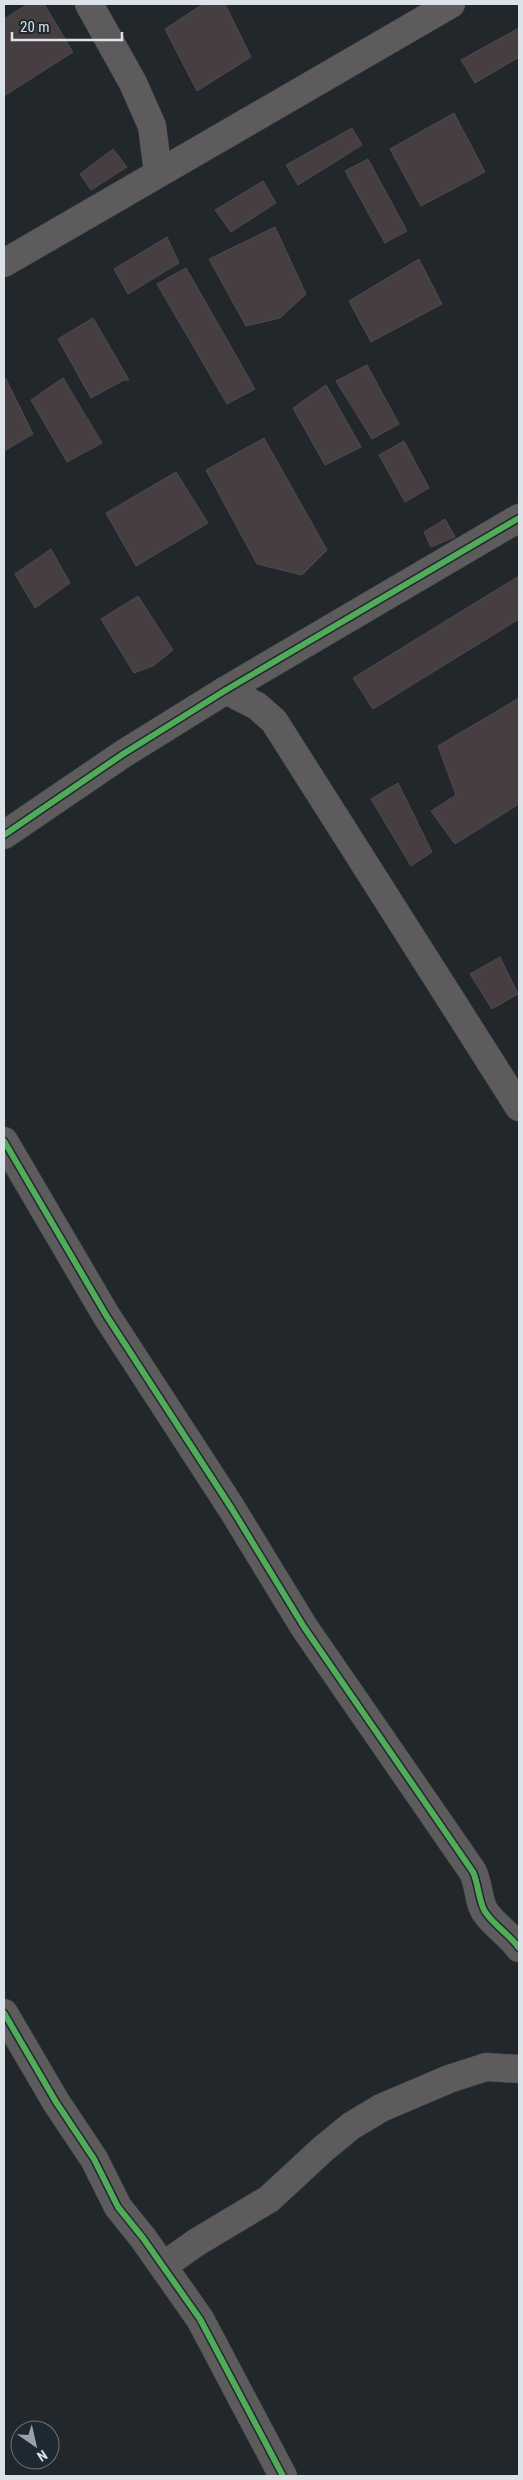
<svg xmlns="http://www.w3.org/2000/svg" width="523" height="2480" font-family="'Roboto Condensed',sans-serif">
<rect width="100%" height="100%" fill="#22272c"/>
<!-- building -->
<g fill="#473e41" stroke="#4c4b4e">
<path d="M28,4h16l29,48 -69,44v-77z"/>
<path d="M203,4h22l26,53 -54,34 -32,-62z"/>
<path d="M519,28v29l-44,26 -14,-23z"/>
<path d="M454,113l31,59 -64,34 -31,-57z"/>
<path d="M352,128l10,17 -64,40 -12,-20z"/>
<path d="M113,149l14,18 -36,23 -11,-16z"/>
<path d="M368,159l39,72 -22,12 -40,-72z"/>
<path d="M263,181l13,22 -45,29 -16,-22z"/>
<path d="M275,227l31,67 -26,24 -34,8 -37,-67z"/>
<path d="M167,237l12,26 -51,31 -14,-25z"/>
<path d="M419,259l23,45 -71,38 -22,-41z"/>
<path d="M186,268l69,121 -28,15 -70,-120z"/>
<path d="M93,318l36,62h-5l-33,18 -33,-59z"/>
<path d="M367,365l32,59 -27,15 -36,-58z"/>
<path d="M63,378l39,65 -35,19 -36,-62z"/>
<path d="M6,379l27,55 -29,17v-71z"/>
<path d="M326,385l35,62 -36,18 -32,-57z"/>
<path d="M264,438l63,112 -25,25 -45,-11 -51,-94z"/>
<path d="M404,441l25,47 -24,14 -26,-47z"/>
<path d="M176,472l32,51 -72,43 -30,-53z"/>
<path d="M445,519l10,18 -24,10 -7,-15z"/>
<path d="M51,549l19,34 -35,25 -20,-34z"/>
<path d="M519,576v43l-146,90 -20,-31z"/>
<path d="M138,596l35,54 -20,16 -19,7 -33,-54z"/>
<path d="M519,698v106l-64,40 -24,-33 25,-16 -18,-49z"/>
<path d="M398,783l34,69 -21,14 -40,-67z"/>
<path d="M500,957l18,37 -26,15 -22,-35z"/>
</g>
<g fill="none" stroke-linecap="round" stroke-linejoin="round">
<defs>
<g id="minor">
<path d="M89,4l44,79 19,43 6,47"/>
<path d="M4,263l447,-259"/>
<path d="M226,690l31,16 17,15 245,386"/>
<path d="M4,835l119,-81 103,-64 293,-172"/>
<path d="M4,1141l102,174 126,194 72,118 169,245c6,13 6,33 13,41 9,13 24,22 33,35"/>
<path d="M4,2013l52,89 38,57 24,48 25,31 57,81 83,157"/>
<path d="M163,2266l34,-24 72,-43 54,-50 28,-23 30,-18 68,-29 37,-12 33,2"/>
</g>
</defs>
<!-- minor casing -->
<use href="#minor" stroke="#3d4145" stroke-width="29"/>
<!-- minor -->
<use href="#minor" stroke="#5d5b5c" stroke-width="28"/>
<defs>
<g id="cycleway">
<path d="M4,835l119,-81 103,-64 293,-172"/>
<path d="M4,1141l102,174 126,194 72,118 169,245c6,13 6,33 13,41 9,13 24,22 33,35"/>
<path d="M4,2013l52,89 38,57 24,48 25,31 57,81 83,157"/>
</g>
</defs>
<!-- cycleway casing -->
<use href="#cycleway" stroke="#1e2830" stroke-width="9"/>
<!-- cycleway -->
<use href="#cycleway" stroke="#51ab58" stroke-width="6"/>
</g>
<!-- border -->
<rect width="523" height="2480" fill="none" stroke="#dce3e8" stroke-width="10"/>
<!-- north arrow -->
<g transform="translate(35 2445) rotate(146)"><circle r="24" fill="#1e2830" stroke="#6a737a"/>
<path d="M0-4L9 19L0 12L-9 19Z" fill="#9ba1a6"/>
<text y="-8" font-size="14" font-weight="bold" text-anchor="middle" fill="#dce3e8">N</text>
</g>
<!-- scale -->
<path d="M12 32v8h110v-8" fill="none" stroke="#dce3e8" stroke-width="2.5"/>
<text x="20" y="32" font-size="15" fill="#dce3e8" stroke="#1e2830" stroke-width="4" paint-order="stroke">20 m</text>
</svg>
